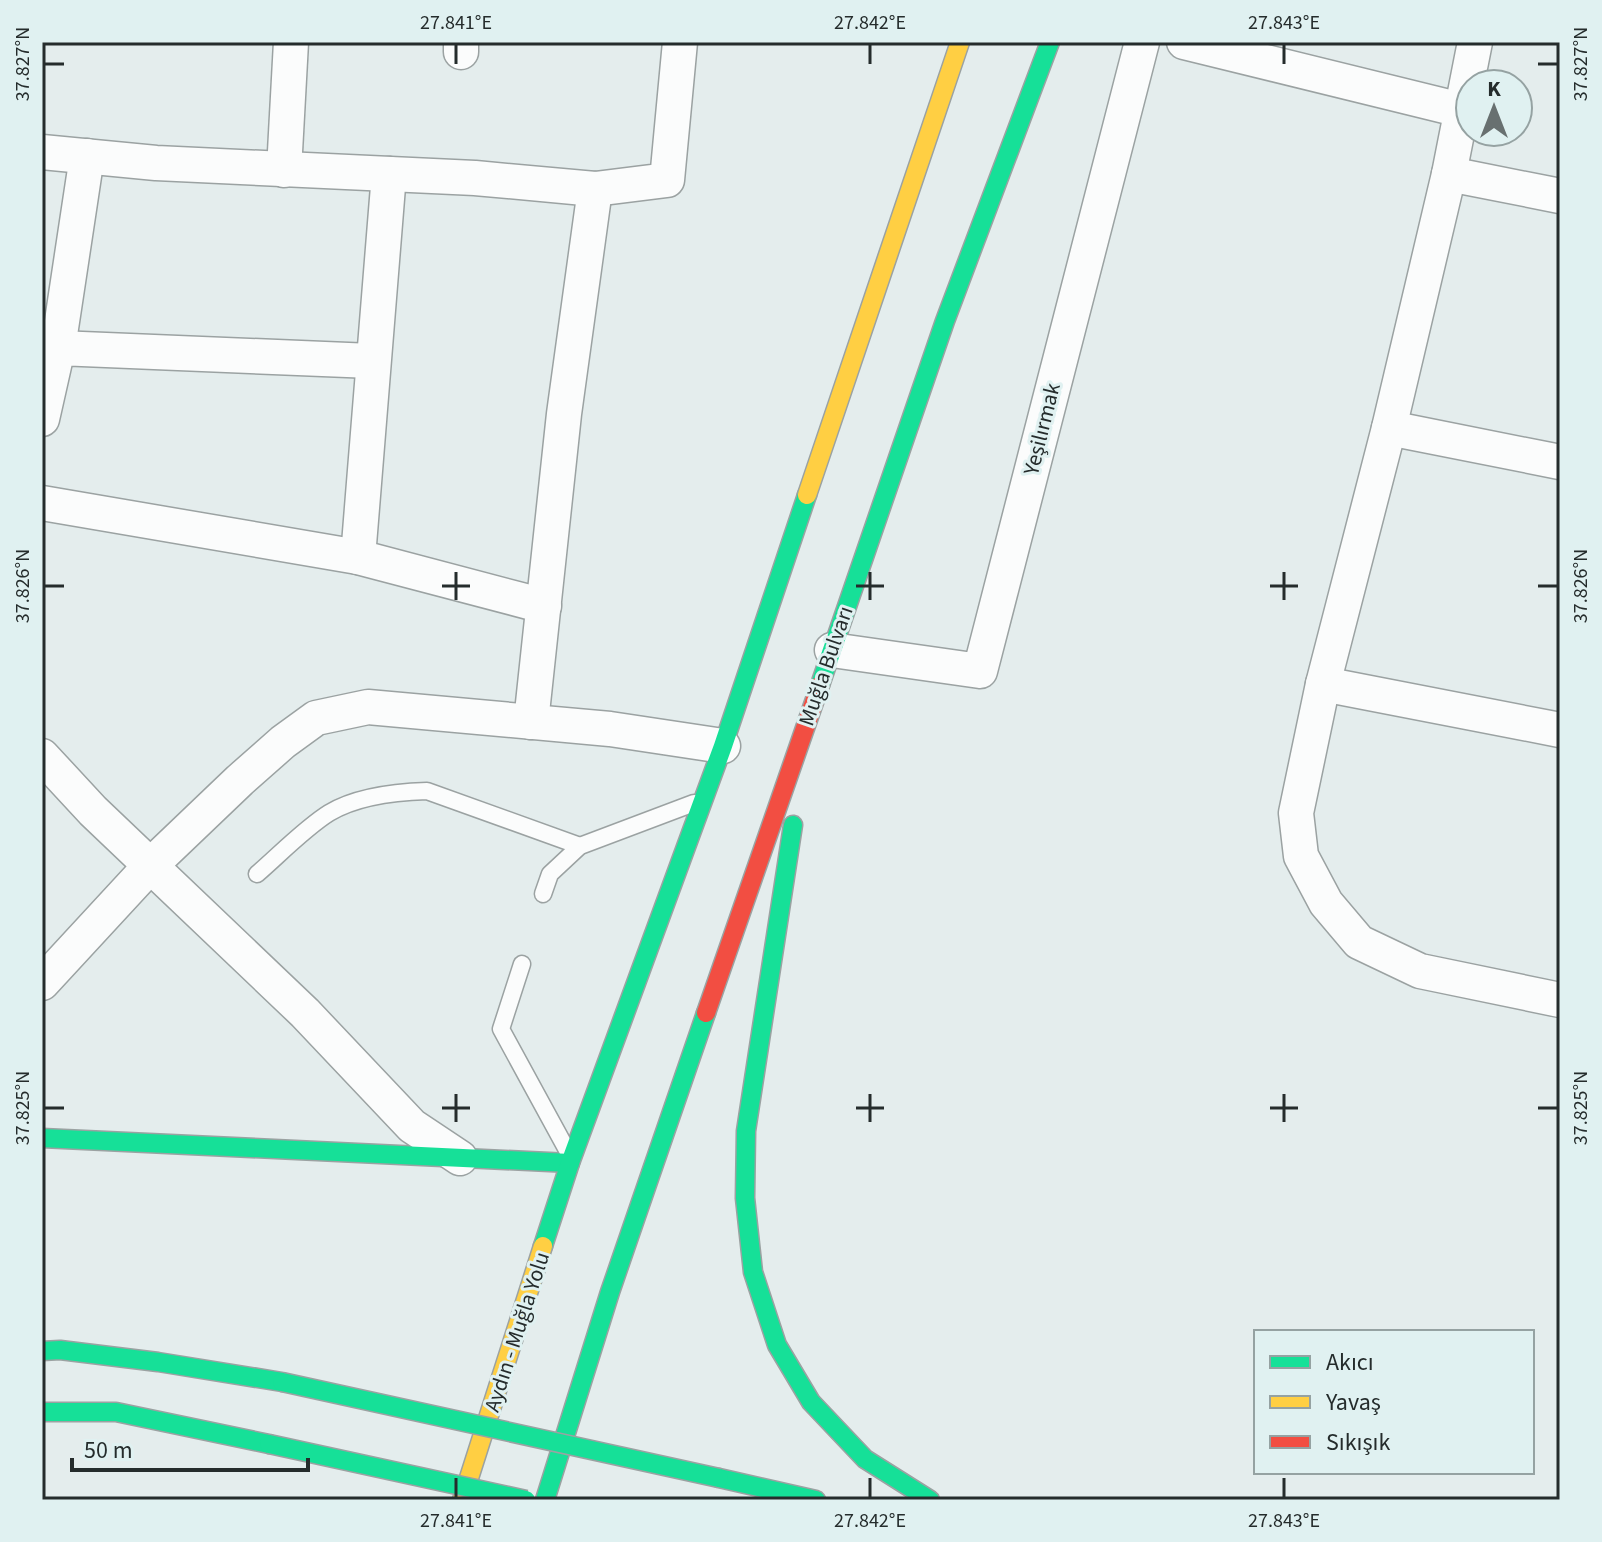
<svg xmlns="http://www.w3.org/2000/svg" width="1602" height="1542" font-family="'Source Sans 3',sans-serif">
<rect width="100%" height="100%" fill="#e4eded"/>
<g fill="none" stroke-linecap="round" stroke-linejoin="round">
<defs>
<g id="lane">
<path d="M257,874c22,-19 48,-46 72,-61 28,-17 66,-21 98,-22l153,55"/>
<path d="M543,894l7,-20 30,-28 114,-43"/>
<path d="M522,964l-21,65 66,121"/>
</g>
<g id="street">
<path d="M1184,42l277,68"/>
<path d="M1475,42l-26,132 -60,254 -66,256 -27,129 5,43 25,47 33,39 61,29 140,29"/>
<path d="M461,52v-10"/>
<path d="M42,152l114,11 319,15 120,11 72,-9 13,-138"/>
<path d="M284,170l7,-128"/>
<path d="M1449,174l111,22"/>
<path d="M42,345l16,3 29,-192"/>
<path d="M42,419l16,-71 314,13"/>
<path d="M1389,428l171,34"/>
<path d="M42,503l316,54 186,49"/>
<path d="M358,557l31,-383"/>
<path d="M832,650l148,21 162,-629"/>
<path d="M1323,684l237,46"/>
<path d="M531,722l33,-308 31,-225"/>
<path d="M42,756l51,55 212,202 107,113 48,32"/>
<path d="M42,983l109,-118 89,-85 43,-38 33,-24 52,-11 242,22 113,17"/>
</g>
<g id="fast">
<path d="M820,685l125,-364 105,-279"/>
<path d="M793,825l-47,306 -1,67 8,74 24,73 34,57 54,57 65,41"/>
<path d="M42,1138l528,25"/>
<path d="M543,1246l27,-83 153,-417 84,-251"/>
<path d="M42,1351l18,-1 98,12 124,20"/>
<path d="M42,1412h74l153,32"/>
<path d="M719,1478l97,22"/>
<path d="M545,1500l65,-208 96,-279"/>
</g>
<g id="slow">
<path d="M807,495l153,-453"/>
<path d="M462,1500l81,-254"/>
</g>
<path id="jam" d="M706,1013l114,-328"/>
</defs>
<!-- lane casing -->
<use href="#lane" stroke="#9ba2a2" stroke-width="19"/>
<!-- street casing -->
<use href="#street" stroke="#9ba2a2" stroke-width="37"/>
<!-- fast casing -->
<use href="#fast" stroke="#9ba2a2" stroke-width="21"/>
<!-- slow casing -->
<use href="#slow" stroke="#9ba2a2" stroke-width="21"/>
<!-- jam casing -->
<use href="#jam" stroke="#9ba2a2" stroke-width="21"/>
<!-- lane -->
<use href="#lane" stroke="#fbfcfc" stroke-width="16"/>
<!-- street -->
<use href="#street" stroke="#fbfcfc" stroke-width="34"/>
<!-- fast -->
<use href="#fast" stroke="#16e098" stroke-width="18"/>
<!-- slow -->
<use href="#slow" stroke="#ffcf43" stroke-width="18"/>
<!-- jam -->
<use href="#jam" stroke="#f24e42" stroke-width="18"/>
<defs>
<g id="fast-bridge">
<path d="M282,1382l437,96"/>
<path d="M269,1444l257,56"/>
</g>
</defs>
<!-- fast-bridge casing -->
<use href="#fast-bridge" stroke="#9ba2a2" stroke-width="21" stroke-linecap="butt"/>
<!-- fast-bridge -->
<use href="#fast-bridge" stroke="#16e098" stroke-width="18"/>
</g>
<!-- ticks -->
<path fill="none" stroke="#252c2c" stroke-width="3" d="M456,44v20M870,44v20M1284,44v20M44,64h20M1538,64h20M456,572v28M870,572v28M1284,572v28M44,586h20M442,586h28M856,586h28M1270,586h28M1538,586h20M456,1094v28M870,1094v28M1284,1094v28M44,1108h20M442,1108h28M856,1108h28M1270,1108h28M1538,1108h20M456,1478v20M870,1478v20M1284,1478v20"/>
<g text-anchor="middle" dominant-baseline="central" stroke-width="6" stroke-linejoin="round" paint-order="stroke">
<!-- street labels -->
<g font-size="22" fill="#252c2c" stroke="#e0f1f1">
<text transform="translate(1042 429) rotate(-76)">Yeşilırmak</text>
<text transform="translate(826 666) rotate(-71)">Muğla Bulvarı</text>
<text transform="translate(517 1332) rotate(-72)">Aydın - Muğla Yolu</text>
</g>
</g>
<!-- border -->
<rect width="1602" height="1542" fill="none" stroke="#e0f1f1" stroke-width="88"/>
<!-- legend -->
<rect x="1254" y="1330" width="280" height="144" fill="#e0f1f1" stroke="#95a2a2" stroke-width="2"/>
<rect x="1270" y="1356" width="40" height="12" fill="#16e098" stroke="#95a2a2" stroke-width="2"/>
<text x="1326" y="1370" font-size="24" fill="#252c2c">Akıcı</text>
<rect x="1270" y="1396" width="40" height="12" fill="#ffcf43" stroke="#95a2a2" stroke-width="2"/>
<text x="1326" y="1410" font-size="24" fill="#252c2c">Yavaş</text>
<rect x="1270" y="1436" width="40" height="12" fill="#f24e42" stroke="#95a2a2" stroke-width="2"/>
<text x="1326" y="1450" font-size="24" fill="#252c2c">Sıkışık</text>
<!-- north arrow -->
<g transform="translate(1494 108)"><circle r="38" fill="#e0f1f1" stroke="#95a2a2" stroke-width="2"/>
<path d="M0-6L14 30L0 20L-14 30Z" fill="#687070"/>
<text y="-12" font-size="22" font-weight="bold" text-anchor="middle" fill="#252c2c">K</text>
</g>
<!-- scale -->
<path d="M72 1458v12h236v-12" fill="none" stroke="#252c2c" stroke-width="4"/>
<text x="84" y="1458" font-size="24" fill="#252c2c" stroke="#e0f1f1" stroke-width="6" paint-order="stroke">50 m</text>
<rect x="44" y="44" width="1514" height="1454" fill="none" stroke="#252c2c" stroke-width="3"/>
<g font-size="20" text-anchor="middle" fill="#252c2c">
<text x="456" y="29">27.841°E</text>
<text x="870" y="29">27.842°E</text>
<text x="1284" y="29">27.843°E</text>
<text transform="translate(22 64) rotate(-90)" y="7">37.827°N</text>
<text transform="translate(1580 64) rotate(-90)" y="7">37.827°N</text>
<text transform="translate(22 586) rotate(-90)" y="7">37.826°N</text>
<text transform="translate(1580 586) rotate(-90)" y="7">37.826°N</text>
<text transform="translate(22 1108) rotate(-90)" y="7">37.825°N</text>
<text transform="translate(1580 1108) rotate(-90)" y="7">37.825°N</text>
<text x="456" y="1527">27.841°E</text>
<text x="870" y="1527">27.842°E</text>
<text x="1284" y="1527">27.843°E</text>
</g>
</svg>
